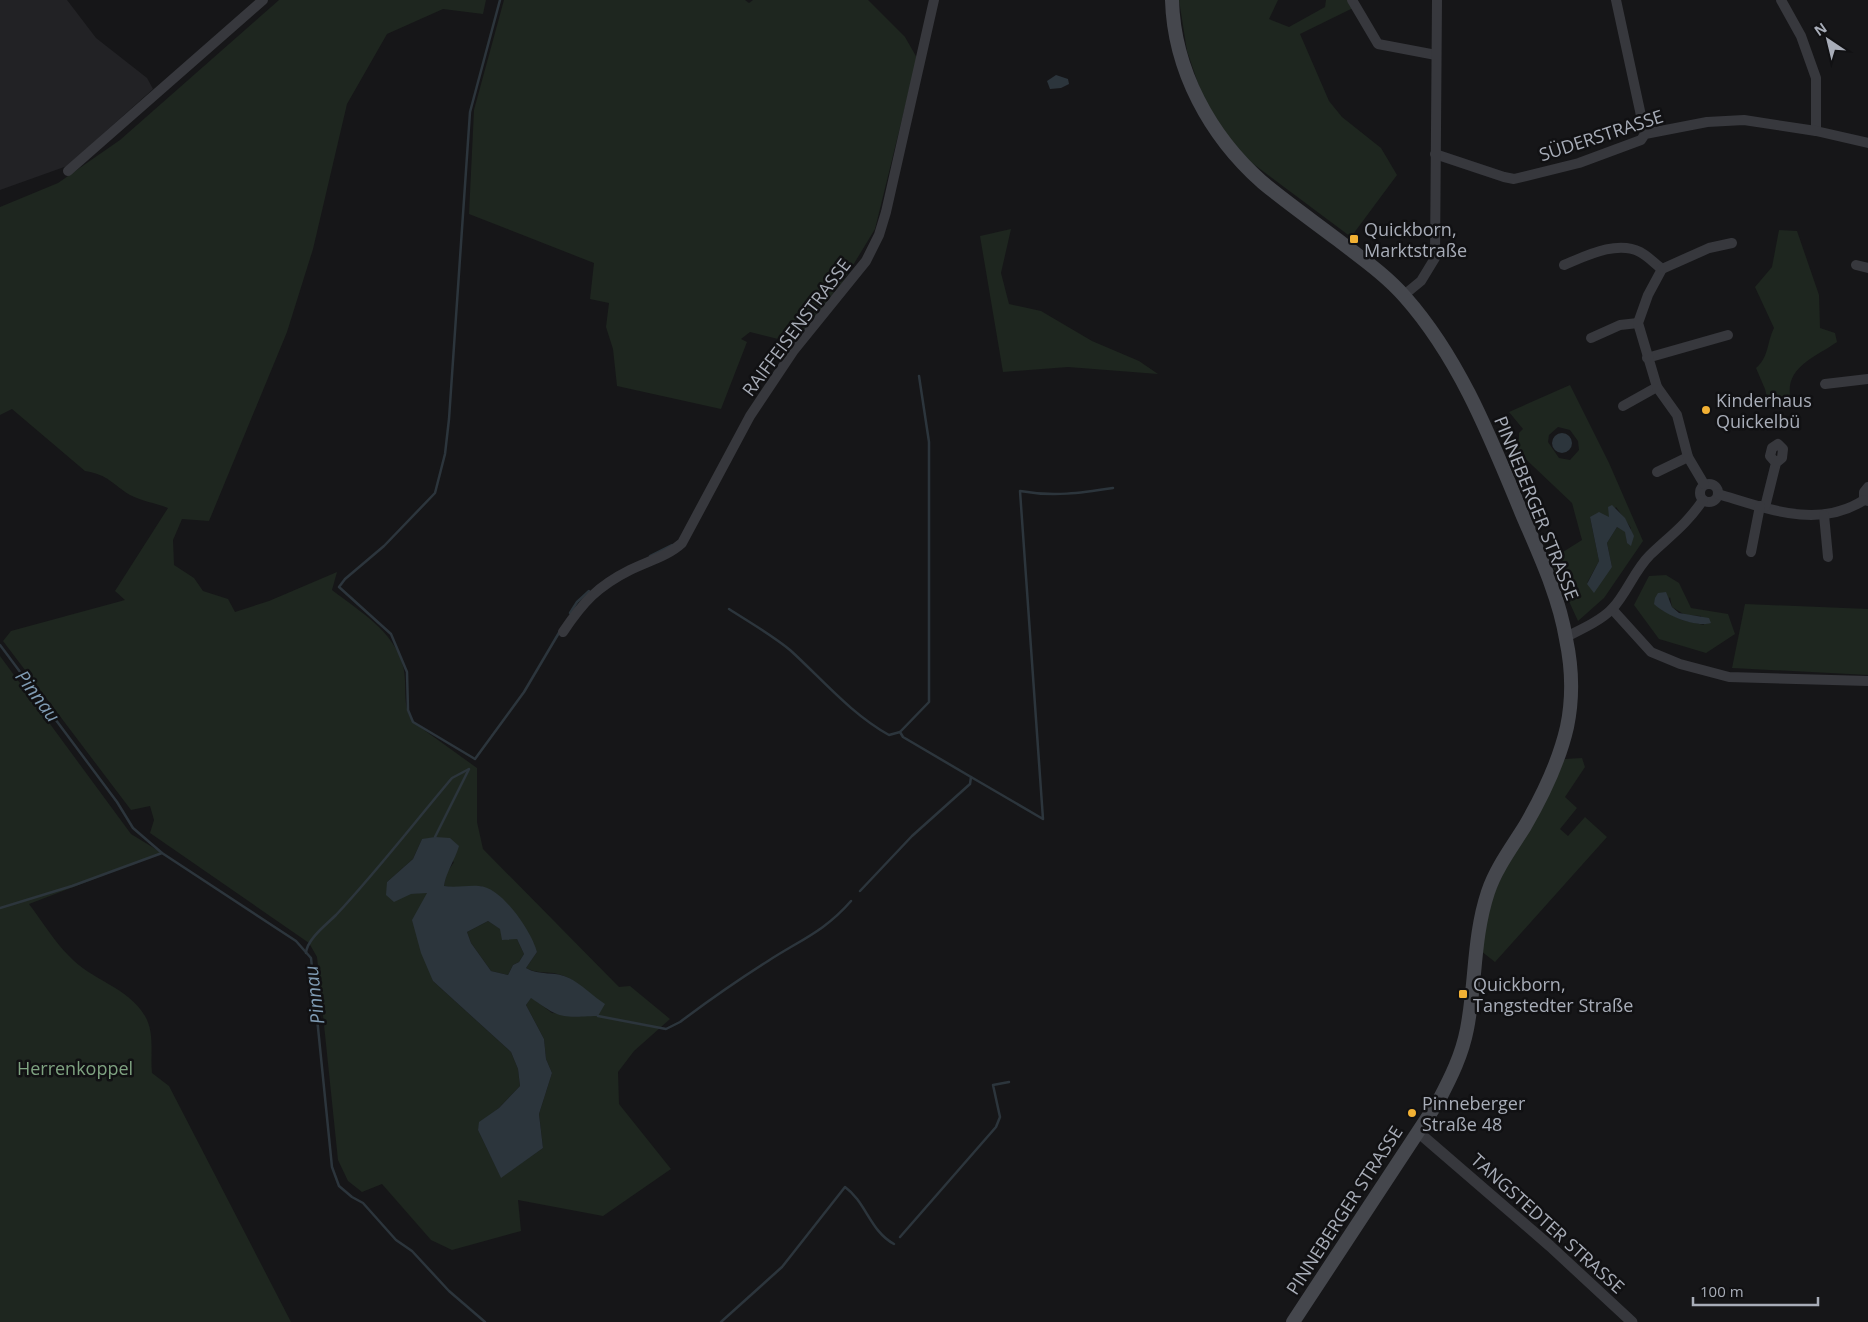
<svg xmlns="http://www.w3.org/2000/svg" width="1868" height="1322" font-family="'Open Sans',sans-serif">
<rect width="100%" height="100%" fill="#161618"/>
<!-- built -->
<path fill="#222225" d="M0,0h67l29,38 51,40 6,11 -86,77 -67,24z"/>
<!-- green -->
<g fill="#1e261f" fill-rule="evenodd">
<path d="M279,0h207l-3,14 -40,-5 -56,25 -40,70 -34,145 -26,83 -78,189 -27,-2 -9,21 1,25 20,13 9,13 25,8 7,13 34,-11 68,-29 -5,18c27,21 62,41 71,76 5,19 -2,39 10,56l64,46v54l6,27 136,138 11,-1 40,33 -36,32 -16,21 1,32 52,65 -68,47 -85,-16 3,31 -69,19 -21,-10 -49,-56 -20,8 -14,-11 -10,-21 -21,-203 -8,-14 -159,-110 4,-13 -4,-14 -19,4 -128,-169 8,-10 114,-31 -10,-9 53,-83c-12,-5 -27,-7 -38,-13 -18,-11 -21,-20 -45,-24l-73,-62 -12,6v-208l58,-24 62,-43zM422,839l32,23 -8,12 -2,12 12,2 25,-2 56,66 -11,16c9,5 18,4 27,5 26,4 34,22 45,43l-46,-3 -21,-16 -5,8 18,34 2,20 6,14 -13,41 4,34 -42,29 -23,-47 2,-8 19,-14 21,-22 -2,-17 -7,-17 -78,-71 -6,-89 -16,2 -24,-12 26,-23z"/>
<path d="M504,0h241l4,3 4,-3h115l37,37 12,21 -42,171 -31,51 -50,63 -44,-11 -9,7 6,3 -26,67 -104,-23 -4,-37 -7,-22 3,-24 -19,-4 4,-36 -125,-49 5,-104z"/>
<path d="M1179,0h99l-9,19 20,8 36,-20 1,-7h22l5,8 -53,26 29,67 13,16 39,31 16,27 -46,62 -103,-77 -29,-33 -18,-35 -14,-41z"/>
<path d="M1011,229l-10,44 8,31 32,7 51,30 47,20 19,13 -90,-7 -65,5 -23,-136z"/>
<path d="M1779,230l18,1 22,64 1,33 15,5 2,9c-23,16 -54,26 -46,58l-4,5 -19,-4 -3,-12 -9,-21c13,-11 11,-26 18,-40l-19,-41 17,-20z"/>
<path d="M1570,385l39,78 34,78 -39,57 -26,23 -28,-61 32,-20 -10,-37 -60,-57 7,-7v-6l4,-4 -14,-17zM1558,427l12,3 8,11 1,9 -9,10 -11,-2 -11,-16 1,-7zM1616,507l15,21 -4,15 -1,-11 -9,-5 -10,16 5,24 -25,16 12,-22 -9,-44h19z"/>
<path d="M1666,575l13,8 12,25 37,6 7,20 -29,19 -47,-14 -25,-34 15,-29zM1670,597l2,10 13,8 16,1 3,9 -22,-5 -20,-10z"/>
<path d="M1745,604l123,5v66l-136,-7z"/>
<path d="M0,656l131,178 31,19 -133,51c13,17 25,37 40,52 22,24 59,31 76,60 10,17 5,38 7,57l17,13 122,236h-291z"/>
<path d="M1582,758l3,9 -20,30 12,11 -17,21 8,7 17,-19 22,20 -112,125 -14,-11 8,-47 23,-49 53,-96z"/>
<path d="M488,921l29,18 7,15 -5,8 -6,3 -5,10 -17,-4 -20,-28 -4,-11z"/>
</g>
<!-- water -->
<g fill="#2c353c" fill-rule="evenodd">
<path d="M1056,75l12,4 1,5 -8,4 -11,1 -3,-8z"/>
<circle cx="1562" cy="443" r="10"/>
<path d="M1612,505l13,13 9,18 -3,10 -4,-3 -2,-11 -8,-5 -10,16 5,24 -18,26 -7,-9 12,-23 -9,-44 9,-5 10,5 -1,-10z"/>
<path d="M1666,592l6,15 7,6 30,5 2,5c-15,5 -46,-8 -57,-19l1,-6 3,-5z"/>
<path d="M435,837l15,1 9,8c-4,14 -13,26 -15,40 12,2 23,-1 35,0 23,1 53,46 58,66l-11,16c13,8 30,3 43,10 11,5 25,19 36,26l-7,12c-37,1 -36,4 -67,-18l-5,7 18,34 2,20 6,14 -13,41 4,34 -42,30 -23,-48 1,-8 20,-14 21,-22 -2,-17 -7,-17 -78,-71 -12,-28 -9,-33 15,-27 -16,1 -17,8 -8,-7 1,-13 26,-23 9,-20zM488,921l12,8 2,11 15,-1 7,15 -5,8 -6,3 -5,10 -17,-4 -20,-28 -4,-11z"/>
</g>
<g fill="none" stroke-linecap="round" stroke-linejoin="round">
<!-- stream -->
<g stroke="#2c353c" stroke-width="2.5">
<path d="M500,0l-30,112 -21,307 -4,35 -10,39 -51,53 -39,33 -6,8 52,47 16,38 1,38 5,12 62,37 49,-67 36,-61"/>
<path d="M919,376l10,66v260l-29,30 3,5 68,40"/>
<path d="M650,556l22,-11"/>
<path d="M729,609c20,13 43,26 61,41 32,29 61,64 99,85l11,-3"/>
<path d="M570,613l7,-11 12,-11"/>
<path d="M0,645l117,157 16,26 29,25 134,88 15,17 21,209 7,19 13,11 11,6 33,37 16,11 37,40 36,31"/>
<path d="M435,837l34,-68"/>
<path d="M860,891l52,-55 58,-52 1,-7 72,42 -23,-328c33,6 61,2 93,-3"/>
<path d="M0,908l72,-22 90,-33"/>
<path d="M306,953c1,-14 21,-29 30,-38 41,-44 78,-92 116,-137l17,-9"/>
<path d="M598,1016l68,13 14,-7c28,-21 58,-42 88,-61 32,-21 56,-29 83,-60"/>
<path d="M900,1237l96,-110 4,-10 -7,-32 16,-3"/>
<path d="M721,1322l61,-55 63,-80c21,15 25,44 49,57"/>
</g>
<!-- minor -->
<g stroke="#37383d" stroke-width="10">
<path d="M1352,0l26,44 58,11"/>
<path d="M1616,0l29,134"/>
<path d="M1781,0l20,36 15,42v53"/>
<path d="M1435,154l69,23 10,2 65,-16 62,-23 4,-6 62,-12 37,-2 72,11 52,12"/>
<path d="M68,171l195,-171"/>
<path d="M1564,265c22,-9 53,-25 76,-13 8,4 15,12 22,17"/>
<path d="M1856,265l12,3"/>
<path d="M1404,295l17,-14 14,-23 2,-258"/>
<path d="M1591,338l29,-13 18,-2"/>
<path d="M1647,358l81,-23"/>
<path d="M1825,384l43,-5"/>
<path d="M1623,406l34,-19"/>
<path d="M1657,472l31,-15"/>
<circle cx="1709" cy="493" r="9"/>
<path d="M1704,484l-16,-27 -11,-42 -20,-28 -19,-64 10,-28 14,-26 47,-21 23,-5"/>
<path d="M1868,487l-4,5v8l4,1"/>
<path d="M1718,494c48,14 100,36 146,6"/>
<path d="M1765,507l11,-44 6,-5 1,-9 -5,-5 -6,4 -2,8 6,7"/>
<path d="M1824,515l4,42"/>
<path d="M1751,552l9,-46"/>
<path d="M1612,609l39,43 29,12 49,13 139,4"/>
<path d="M563,632c20,-30 35,-46 67,-62 18,-9 38,-14 52,-27l68,-127 44,-66 72,-89 13,-26 7,-23 48,-212"/>
<path d="M1566,637c16,-8 34,-16 46,-28 15,-16 22,-38 38,-54 21,-20 36,-30 53,-55"/>
</g>
<!-- tertiary -->
<path stroke="#37383d" stroke-width="11" d="M1418,1132l132,114 82,76"/>
<!-- secondary -->
<path stroke="#45474d" stroke-width="14" d="M1172,0c2,70 38,136 90,182 24,20 51,39 76,58 23,18 48,35 67,57 55,62 86,142 117,217 17,40 37,82 44,125 6,28 7,59 1,88 -8,35 -24,68 -42,99 -13,21 -29,42 -37,66 -15,45 -12,91 -21,137 -5,26 -16,48 -28,71l-146,222"/>
</g>
<!-- markers -->
<g fill="#f2b134" stroke="#111113" stroke-width="2">
<rect x="1349" y="234" width="10" height="10" rx="2.5"/>
<circle cx="1706" cy="410" r="5"/>
<rect x="1458" y="989" width="10" height="10" rx="2.5"/>
<circle cx="1412" cy="1113" r="5"/>
</g>
<g text-anchor="middle" dominant-baseline="central" stroke-width="5" stroke-linejoin="round" paint-order="stroke">
<!-- street labels -->
<g font-size="18" fill="#a8adb8" stroke="#111113">
<text transform="translate(1601 135) rotate(-18)">SÜDERSTRASSE</text>
<text transform="translate(796 327) rotate(-53)">RAIFFEISENSTRASSE</text>
<text transform="translate(1537 508) rotate(68)">PINNEBERGER STRASSE</text>
<text transform="translate(1344 1210) rotate(-57)">PINNEBERGER STRASSE</text>
<text transform="translate(1548 1223) rotate(42)">TANGSTEDTER STRASSE</text>
</g>
<!-- poi labels -->
<g font-size="18" fill="#a8adb8" stroke="#111113" text-anchor="start">
<text x="1364" y="229">Quickborn,<tspan x="1364" dy="21">Marktstraße</tspan></text>
<text x="1716" y="400">Kinderhaus<tspan x="1716" dy="21">Quickelbü</tspan></text>
<text x="1473" y="984">Quickborn,<tspan x="1473" dy="21">Tangstedter Straße</tspan></text>
<text x="1422" y="1103">Pinneberger<tspan x="1422" dy="21">Straße 48</tspan></text>
</g>
<!-- park labels -->
<g font-size="18" fill="#7fa381" stroke="#111113">
<text x="75" y="1068">Herrenkoppel</text>
</g>
<!-- water labels -->
<g font-size="19" font-style="italic" fill="#7f9bb3" stroke="#111113">
<text transform="translate(38 696) rotate(53)">Pinnau</text>
<text transform="translate(314 995) rotate(-97)">Pinnau</text>
</g>
</g>
<!-- north arrow -->
<g transform="translate(1828 40) rotate(325)" stroke="#111113" stroke-width="4" paint-order="stroke">
<path d="M0-4L9 19L0 12L-9 19Z" fill="#a8adb8"/>
<text y="-8" font-size="14" font-weight="bold" text-anchor="middle" fill="#a8adb8">N</text>
</g>
<!-- scale -->
<path d="M1693 1297v8h125v-8" fill="none" stroke="#a8adb8" stroke-width="2.5"/>
<text x="1700" y="1297" font-size="15" fill="#a8adb8" stroke="#111113" stroke-width="4" paint-order="stroke">100 m</text>
</svg>
